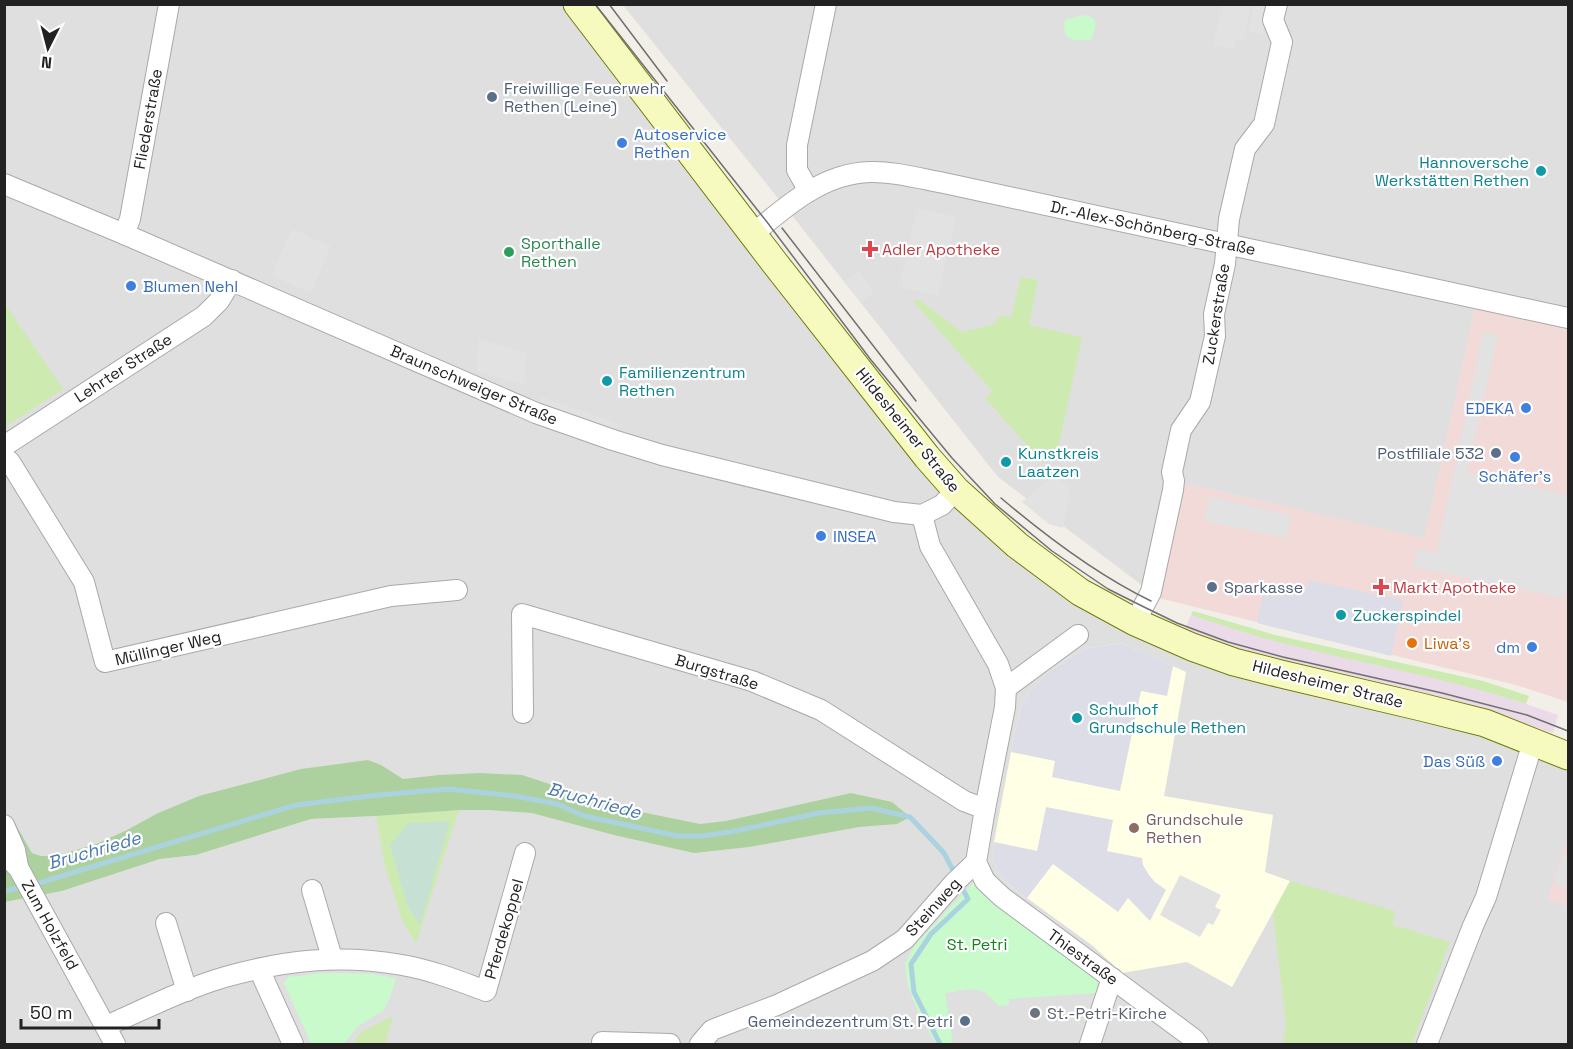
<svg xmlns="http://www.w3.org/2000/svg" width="1573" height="1049" font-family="'Space Grotesk',sans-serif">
<rect width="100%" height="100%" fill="#f2efe9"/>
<!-- residential -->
<g fill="#e0dfdf">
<path d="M5,5h572l350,452 208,165 433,134v288h-1563v-142l57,-11 98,-32 36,-4 115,-36 65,-3 -220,-2 -29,16 -31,14 -41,12h-14l-9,-3 -27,-32z"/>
<path d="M623,5h945v304l-91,-11 -52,241 -242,-56 -32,109 -153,-115 -204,-259z"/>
</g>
<!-- commercial -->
<g fill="#f2dad9">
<path d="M1477,298l91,28v376l-52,-17 -358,-87 25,-115 241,55z"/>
<path d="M1568,838v68l-21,-6z"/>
</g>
<!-- industrial -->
<path fill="#ebdbe8" d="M1191,615l66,21 106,26 59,13 63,16 41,13 32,11 -5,18 -68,-21 -174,-40 -128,-39z"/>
<!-- education -->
<path fill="#ffffe5" d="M1121,643l65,29 -22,124 109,19 -8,57 25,9 -58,106 -45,-25 -65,11 -29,-27 -88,-64 -6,-9 -5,-12 -1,-10 1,-9 21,-111 7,-27 9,-14 16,-17 23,-16 20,-9z"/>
<!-- grass -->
<g fill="#cdebb0">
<path d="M1021,277l17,3 -9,45 53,12 -24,112 -15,14 -58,-65 7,-7 -79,-90 5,-2 44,33 32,-8 7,-9 10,3z"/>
<path d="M5,304l58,85 -58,38h-1z"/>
<path d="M1193,611l82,24 208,46 46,15 -3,8c-89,-29 -181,-43 -270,-68 -22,-7 -44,-14 -65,-21z"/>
<path d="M460,810l-4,8 -40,126 -14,-24 -17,-54 -9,-50z"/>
<path d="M1290,881l105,30 -2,14 57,17 -38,102h-129l3,-19 -13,-112z"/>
<path d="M393,1016l-8,28h-33l9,-12z"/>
</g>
<!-- forest -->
<path fill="#add19e" d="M368,760l13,5 22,14 36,-4 41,-2 42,2 37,12 22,10 41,11 78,16 26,-3 125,-28 41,9 18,15 -13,7 -38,3 -110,20 -55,6 -80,-18 -82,-22 -43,-3h-29l-84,6 -65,3 -115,36 -36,4 -98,32 -57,11v-81l7,-3 20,35 9,3h14l41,-12 31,-14 29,-16 43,-18 102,-27z"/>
<!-- wetland -->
<path fill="#c6e0d4" d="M450,821l-30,104 -12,-18 -18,-62 18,-22z"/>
<!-- park -->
<g fill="#c8facc">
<path d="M1083,15c18,2 13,13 8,25 -18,1 -30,1 -26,-20z"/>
<path d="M974,882l13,13 111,82 -1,16 -88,6v6l-11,1c-17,-23 -27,-17 -53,-13l8,51h-17l-17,-30 -11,-27 -3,-24 10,-18z"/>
<path d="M324,973l48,1 24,4 -7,22 -6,11 -25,15 -14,18h-33l-27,-61 4,-6z"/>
</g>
<!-- parking -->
<g fill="#e2e2e2">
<path d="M1222,4l29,1 -7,35 -8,-1 -2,10 -21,-4z"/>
<path d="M1254,5h16l-7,30 -15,-4z"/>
<path d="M917,208l39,9 -18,79 -39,-9z"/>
<path d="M292,229l39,17 -20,47 -40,-18z"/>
<path d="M859,271l15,21 -13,10 -17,-20z"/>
<path d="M1483,332l15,3 -31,137 101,23v88h-1l-3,15 -151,-31 4,-18 20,4z"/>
<path d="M479,339l48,14 -3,32 -47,-14z"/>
<path d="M542,397l77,27 -6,16 -77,-27z"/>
<path d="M1051,477l20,9 -8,42 -14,-4 -27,-22z"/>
<path d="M1209,497l83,18 -5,23 -83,-17z"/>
<path d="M1564,854l4,2v32l-14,-4z"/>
<path d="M1180,875l41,20 -6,12 6,3 -8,15 -5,-2 -8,14 -40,-22z"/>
</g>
<!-- plaza -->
<g fill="#dddde8">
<path d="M1309,580l94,20 -12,56 -134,-33 8,-40 41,8z"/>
<path d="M1121,643l52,23 -6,30 -26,-5 -21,100 -68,-14 3,-16 -44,-9 4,-21 7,-27 9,-14 16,-17 23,-16 20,-9z"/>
<path d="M1046,807l67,13 -6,31 35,7 1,7 6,10 6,7 11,8 -16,31 -22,-23 -10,14 -65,-48 -26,34 -22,-16 -6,-9 -5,-12 -1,-10 1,-9 43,9z"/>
</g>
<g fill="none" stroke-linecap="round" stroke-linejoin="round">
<!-- stream -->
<g stroke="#aad3df" stroke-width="5">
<path d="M32,885l264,-80 82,-10 70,-6 67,7 42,8 27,12 94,20h24l28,-4 89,-19 52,-5 39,9 34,36 12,23"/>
<path d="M4,891l19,-4"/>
<path d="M940,1044l-26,-52 -3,-28 20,-30 37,-35 -8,-15"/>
</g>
<defs>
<g id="street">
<path d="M4,184l120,50 412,179 77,27 49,15 232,57 28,3 20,-10 14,-15"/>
<path d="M809,191l-12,-21v-25l29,-141"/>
<path d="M124,234l6,-15 39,-215"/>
<path d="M753,234c34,-29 71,-61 117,-62 23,-1 52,7 74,11l624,135"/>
<path d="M4,446l200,-130 15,-15 13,-21"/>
<path d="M4,457l6,5 74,120 21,80 286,-66 66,-6"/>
<path d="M1135,622l16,-30 22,-102 1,-9 -2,-9 9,-42 19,-28 15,-66 -1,-22 11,-50 4,-45 16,-70 19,-25 18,-82 -9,-22 4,-16"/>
<path d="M1006,688l72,-53"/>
<path d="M523,713l-1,-99 230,67 69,29 143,91 21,8"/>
<path d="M4,825l11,25 3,16"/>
<path d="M4,853l15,16 96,175"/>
<path d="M976,862l9,19 17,16 192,142 4,5"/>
<path d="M312,890l20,68"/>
<path d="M166,923l21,68"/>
<path d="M259,969l34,75"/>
<path d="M106,1026c39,-17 78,-37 119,-49 60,-17 116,-23 177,-12 29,5 57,16 84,26l39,-138"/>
<path d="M602,1042l68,2"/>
<path d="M700,1044l12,-14 65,-25 95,-44 33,-22 49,-56 22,-21 9,-53 20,-102 1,-19 -8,-24 -68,-118 -8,-31"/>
<path d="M1090,1044l22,-66"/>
<path d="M1427,1044l46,-118 13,-29 47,-155"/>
</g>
<path id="secondary" d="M577,4l197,258 153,195 29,33 61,55 63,47 55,30 57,25 42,15 47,12 140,33 64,16 83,33"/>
</defs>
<!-- street casing -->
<use href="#street" stroke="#a9a9a9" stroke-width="22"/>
<!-- secondary casing -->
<use href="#secondary" stroke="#707d05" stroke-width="29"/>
<!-- street -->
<use href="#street" stroke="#fff" stroke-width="20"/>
<!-- secondary -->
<use href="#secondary" stroke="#f7fabf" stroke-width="27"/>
<!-- tram -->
<g stroke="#707070" stroke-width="1.5">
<path d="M595,4l172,218 104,138 81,98 43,46 57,47 56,38 36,18 33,16 51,19 55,15 159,36 85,22 41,16"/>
<path d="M609,4l58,77"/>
<path d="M782,228l134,173"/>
<path d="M1001,498c46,39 96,77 150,103"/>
</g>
</g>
<!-- markers -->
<g fill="#5c6f8a" stroke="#fff" stroke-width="2">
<circle cx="492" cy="97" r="6"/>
<circle cx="1496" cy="453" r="6"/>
<circle cx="1212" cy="587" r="6"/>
<circle cx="965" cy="1021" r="6"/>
</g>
<g fill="#3f7fe0" stroke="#fff" stroke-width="2">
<circle cx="622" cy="143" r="6"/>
<circle cx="131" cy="286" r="6"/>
<circle cx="1526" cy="408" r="6"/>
<circle cx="1515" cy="457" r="6"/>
<circle cx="821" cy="536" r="6"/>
<circle cx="1532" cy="647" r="6"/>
<circle cx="1497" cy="761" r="6"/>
</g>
<g fill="#0f9aa8" stroke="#fff" stroke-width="2">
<circle cx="1541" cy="171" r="6"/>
<circle cx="607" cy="381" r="6"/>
<circle cx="1006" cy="462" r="6"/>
<circle cx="1341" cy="615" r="6"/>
<circle cx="1077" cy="718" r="6"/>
</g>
<g fill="#e0444e" stroke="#fff" stroke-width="2">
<path d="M867 240h6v6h6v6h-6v6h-6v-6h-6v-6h6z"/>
<path d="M1378 578h6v6h6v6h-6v6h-6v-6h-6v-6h6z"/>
</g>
<circle fill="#2e9e5b" stroke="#fff" stroke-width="2" cx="509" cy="252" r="6"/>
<circle fill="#e8710a" stroke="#fff" stroke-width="2" cx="1412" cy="643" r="6"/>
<circle fill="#8d6e63" stroke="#fff" stroke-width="2" cx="1134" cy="828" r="6"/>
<circle fill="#6b7280" stroke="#fff" stroke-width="2" cx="1035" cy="1013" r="6"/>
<g text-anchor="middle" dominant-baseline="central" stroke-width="4.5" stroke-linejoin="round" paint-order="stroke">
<!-- service labels -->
<g font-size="16" fill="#4e5e75" stroke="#fff" text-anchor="start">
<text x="504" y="88">Freiwillige Feuerwehr<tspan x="504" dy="18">Rethen (Leine)</tspan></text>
<text x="1484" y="453" text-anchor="end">Postfiliale 532</text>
<text x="1224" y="587">Sparkasse</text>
<text x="953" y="1021" text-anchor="end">Gemeindezentrum St. Petri</text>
</g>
<!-- street labels -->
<g font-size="16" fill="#222" stroke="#fff">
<text transform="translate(148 119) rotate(-80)">Fliederstraße</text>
<text transform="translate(1153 228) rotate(12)">Dr.-Alex-Schönberg-Straße</text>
<text transform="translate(1216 314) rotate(-81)">Zuckerstraße</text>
<text transform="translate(123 368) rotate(-33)">Lehrter Straße</text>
<text transform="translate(474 385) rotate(23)">Braunschweiger Straße</text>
<text transform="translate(908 430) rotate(51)">Hildesheimer Straße</text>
<text transform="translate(168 648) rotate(-13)">Müllinger Weg</text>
<text transform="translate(717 672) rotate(17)">Burgstraße</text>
<text transform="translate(1328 684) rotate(14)">Hildesheimer Straße</text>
<text transform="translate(933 907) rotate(-48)">Steinweg</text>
<text transform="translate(50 925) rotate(61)">Zum Holzfeld</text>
<text transform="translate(504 929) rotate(-74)">Pferdekoppel</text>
<text transform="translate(1083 957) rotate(36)">Thiestraße</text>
</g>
<!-- shop labels -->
<g font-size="16" fill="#366cbe" stroke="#fff" text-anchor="start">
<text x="634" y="134">Autoservice<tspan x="634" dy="18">Rethen</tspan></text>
<text x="143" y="286">Blumen Nehl</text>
<text x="1514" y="408" text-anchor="end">EDEKA</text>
<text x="1515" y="476" text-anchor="middle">Schäfer's</text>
<text x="833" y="536">INSEA</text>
<text x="1520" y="647" text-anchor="end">dm</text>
<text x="1485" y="761" text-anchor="end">Das Süß</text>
</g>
<!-- culture labels -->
<g font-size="16" fill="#0d838f" stroke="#fff" text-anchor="start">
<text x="1529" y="162" text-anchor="end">Hannoversche<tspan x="1529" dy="18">Werkstätten Rethen</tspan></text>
<text x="619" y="372">Familienzentrum<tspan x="619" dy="18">Rethen</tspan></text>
<text x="1018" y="453">Kunstkreis<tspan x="1018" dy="18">Laatzen</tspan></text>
<text x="1353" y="615">Zuckerspindel</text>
<text x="1089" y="709">Schulhof<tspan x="1089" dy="18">Grundschule Rethen</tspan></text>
</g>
<!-- leisure labels -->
<g font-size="16" fill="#27864d" stroke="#fff" text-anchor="start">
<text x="521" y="243">Sporthalle<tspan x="521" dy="18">Rethen</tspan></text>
</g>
<!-- health labels -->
<g font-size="16" fill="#be3a42" stroke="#fff" text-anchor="start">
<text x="882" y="249">Adler Apotheke</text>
<text x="1393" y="587">Markt Apotheke</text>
</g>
<!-- food labels -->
<g font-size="16" fill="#c56008" stroke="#fff" text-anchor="start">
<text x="1424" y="643">Liwa's</text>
</g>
<!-- education labels -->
<g font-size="16" fill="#785e54" stroke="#fff" text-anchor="start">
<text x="1146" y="819">Grundschule<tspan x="1146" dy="18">Rethen</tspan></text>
</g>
<!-- park labels -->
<g font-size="16" fill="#0c8416" stroke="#fff">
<text x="977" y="944">St. Petri</text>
</g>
<!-- worship labels -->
<g font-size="16" fill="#5b616d" stroke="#fff" text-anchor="start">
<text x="1047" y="1013">St.-Petri-Kirche</text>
</g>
<!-- water labels -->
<g font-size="18" font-style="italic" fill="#4a7aab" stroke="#fff">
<text transform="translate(594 800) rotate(15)">Bruchriede</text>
<text transform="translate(94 850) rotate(-16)">Bruchriede</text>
</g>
</g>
<!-- border -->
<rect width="1573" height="1049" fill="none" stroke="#222222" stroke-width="12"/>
<!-- north arrow -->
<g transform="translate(48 48) rotate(186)" stroke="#ffffff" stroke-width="4.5" paint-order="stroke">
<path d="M0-4.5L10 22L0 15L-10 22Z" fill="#222222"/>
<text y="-9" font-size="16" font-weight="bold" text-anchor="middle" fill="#222222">N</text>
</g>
<!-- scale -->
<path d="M21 1019v9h138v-9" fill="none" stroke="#222222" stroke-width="3"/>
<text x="30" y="1019" font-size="18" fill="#222222" stroke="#ffffff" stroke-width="4.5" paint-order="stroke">50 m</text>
</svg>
